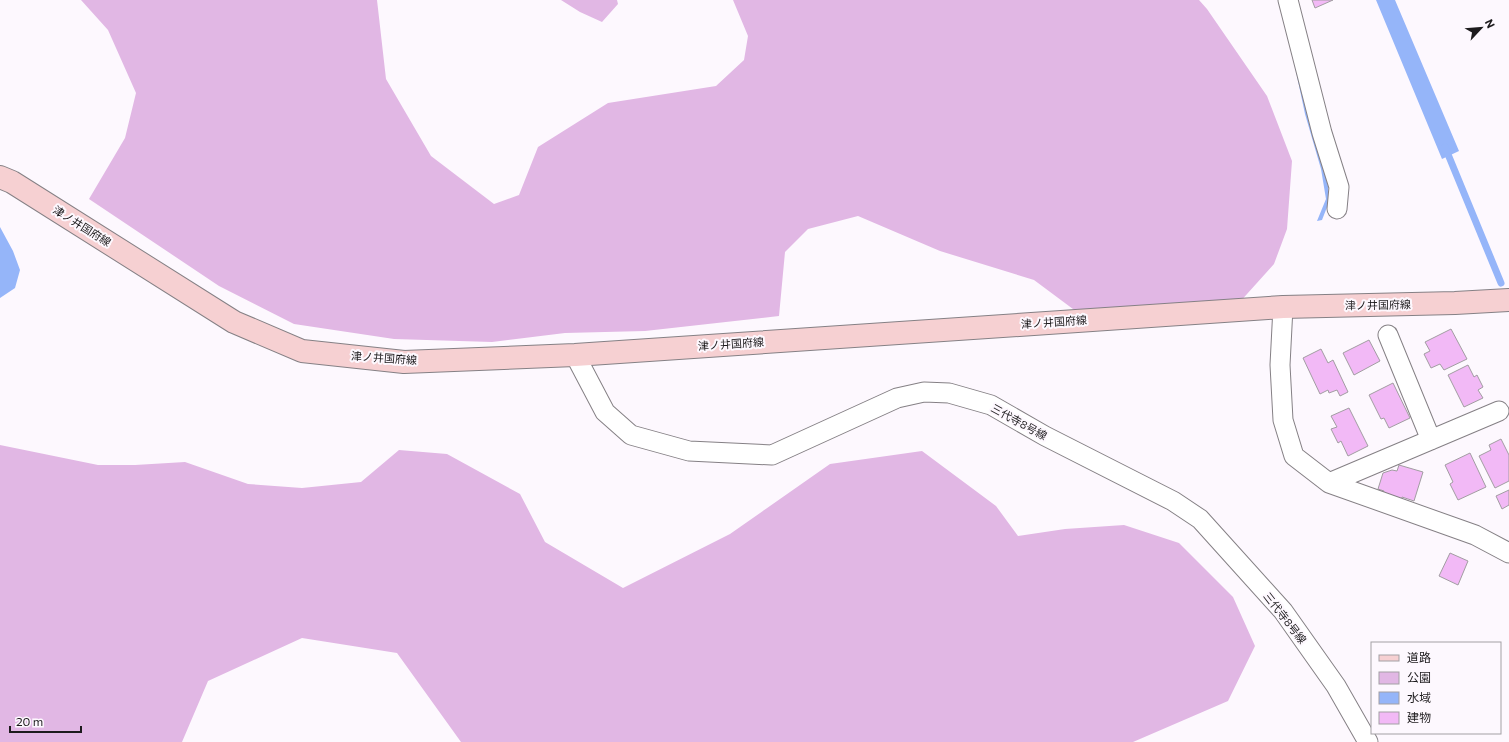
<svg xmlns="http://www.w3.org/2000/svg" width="1509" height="742" font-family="Commissioner,'Noto Sans JP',sans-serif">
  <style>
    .green { fill: #e1b7e4 }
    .water { fill: #95b5f9 }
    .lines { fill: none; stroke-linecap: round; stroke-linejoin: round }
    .stream { stroke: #95b5f9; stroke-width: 7 }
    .building { fill: #f2b9f6; stroke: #a29da2 }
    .street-casing { stroke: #858085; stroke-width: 21 }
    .secondary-casing { stroke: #858085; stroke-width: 24 }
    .street { stroke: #fff; stroke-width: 19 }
    .secondary { stroke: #f6d0d2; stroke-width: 22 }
    .labels { text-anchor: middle; stroke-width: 4; stroke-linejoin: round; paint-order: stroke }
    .street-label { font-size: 11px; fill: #1d1b1d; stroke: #fdf8fe }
  </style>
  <rect width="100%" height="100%" fill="#fdf8fe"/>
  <!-- green -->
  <path class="green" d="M81,0H377L386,79L431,156L494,204L519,195L538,147L608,103L716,86L744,60L748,36L733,0H1199L1207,9L1267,96L1292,161L1287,229L1274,264L1238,304L1077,312L1034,280L940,251L858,216L808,229L785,252L779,316L645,331L565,333L492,342L394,339L294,324L219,286L89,199L125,138L136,93L108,30Z
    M561,0H617L618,4L602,22L580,12Z
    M0,445L98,465H135L185,462L248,484L302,488L361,482L399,450L447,454L520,494L545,542L623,588L730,534L830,464L922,451L996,506L1018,536L1065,529L1124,525L1179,543L1233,597L1255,646L1228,701L1133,742H461L397,653L302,638L208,681L182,742H0Z"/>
  <!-- water -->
  <path class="water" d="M1376,0H1395L1459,151L1442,159Z
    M1287,29L1328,186L1329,202L1322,220L1317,221L1326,199L1321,169L1305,114Z
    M0,227L13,251L20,270L15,288L0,298Z"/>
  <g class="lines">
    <!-- stream -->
    <path class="stream" d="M1445,147L1501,283"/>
  </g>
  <!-- building -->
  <path class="building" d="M1312,0H1333L1315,8Z
    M1451,329L1467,359L1444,370L1440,364L1431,368L1424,354L1430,351L1425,342Z
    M1369,340L1380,361L1354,375L1343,353Z
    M1321,349L1328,363L1333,360L1348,392L1340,396L1337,390L1329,393L1328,390L1320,394L1303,358Z
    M1468,365L1474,377L1477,375L1483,387L1478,390L1483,398L1464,407L1448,375Z
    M1393,383L1410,418L1389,428L1384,418L1381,419L1369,395Z
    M1349,408L1368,446L1348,456L1341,441L1338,443L1331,429L1337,427L1331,416Z
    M1501,439L1509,455V481L1495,488L1479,456L1491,450L1489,445Z
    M1470,453L1486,487L1458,500L1450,484L1453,482L1445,465Z
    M1399,465L1423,472L1414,501L1402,497L1401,502L1382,496L1384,491L1378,489L1383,473L1392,470L1397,471Z
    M1509,490V505L1502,509L1496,496Z
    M1450,553L1468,561L1458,585L1439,576Z"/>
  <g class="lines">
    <!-- street casing -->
    <g class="street-casing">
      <path id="street" d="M1288,0L1322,133L1339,187L1337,209
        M1283,307L1280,365L1283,420L1294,456L1329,483L1475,535L1509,553
        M1388,335L1431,440
        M575,355L605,412L631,435L689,451L772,455L897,398L924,392L949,393L991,405L1045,436L1173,501L1200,519L1283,611L1336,686L1368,742
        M1329,483L1499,411"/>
    </g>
    <!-- secondary casing -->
    <g class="secondary-casing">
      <path id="secondary" d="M0,177L12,182L234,322L302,351L404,362L575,355L1283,307L1455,303L1509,300"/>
    </g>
    <!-- street -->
    <use href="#street" class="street"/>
    <!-- secondary -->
    <use href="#secondary" class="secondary"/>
  </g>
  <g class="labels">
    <!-- street labels -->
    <g class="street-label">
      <text transform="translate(82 226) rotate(32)" y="4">津ノ井国府線</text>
      <text transform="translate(1378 305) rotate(-1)" y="4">津ノ井国府線</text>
      <text transform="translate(1054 322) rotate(-4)" y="4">津ノ井国府線</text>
      <text transform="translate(731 344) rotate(-4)" y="4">津ノ井国府線</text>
      <text transform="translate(384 358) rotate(4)" y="4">津ノ井国府線</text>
      <text transform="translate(1019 422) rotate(29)" y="4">三代寺8号線</text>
      <text transform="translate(1285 618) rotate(52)" y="4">三代寺8号線</text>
    </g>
  </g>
  <!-- legend -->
  <rect x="1371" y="642" width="130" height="92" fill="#fdf8fe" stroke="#a3a0a4"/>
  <rect x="1379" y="655" width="20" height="6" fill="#f6d0d2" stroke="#a3a0a4"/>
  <text x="1407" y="662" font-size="12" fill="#1d1b1d">道路</text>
  <rect x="1379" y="672" width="20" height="12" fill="#e1b7e4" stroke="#a3a0a4"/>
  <text x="1407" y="682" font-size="12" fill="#1d1b1d">公園</text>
  <rect x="1379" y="692" width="20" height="12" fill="#95b5f9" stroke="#a3a0a4"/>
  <text x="1407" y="702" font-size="12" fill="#1d1b1d">水域</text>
  <rect x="1379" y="712" width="20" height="12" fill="#f2b9f6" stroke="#a3a0a4"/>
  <text x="1407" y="722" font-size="12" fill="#1d1b1d">建物</text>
  <!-- north arrow -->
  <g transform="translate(1481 28) rotate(64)" stroke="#fdf8fe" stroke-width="3" paint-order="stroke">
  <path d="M0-3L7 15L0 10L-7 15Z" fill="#1d1b1d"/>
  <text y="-6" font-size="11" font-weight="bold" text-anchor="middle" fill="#1d1b1d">N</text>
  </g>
  <!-- scale -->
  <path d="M10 726v6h71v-6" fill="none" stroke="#1d1b1d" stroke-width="2"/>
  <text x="16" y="726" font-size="12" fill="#1d1b1d" stroke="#fdf8fe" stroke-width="3" paint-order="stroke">20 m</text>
</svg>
